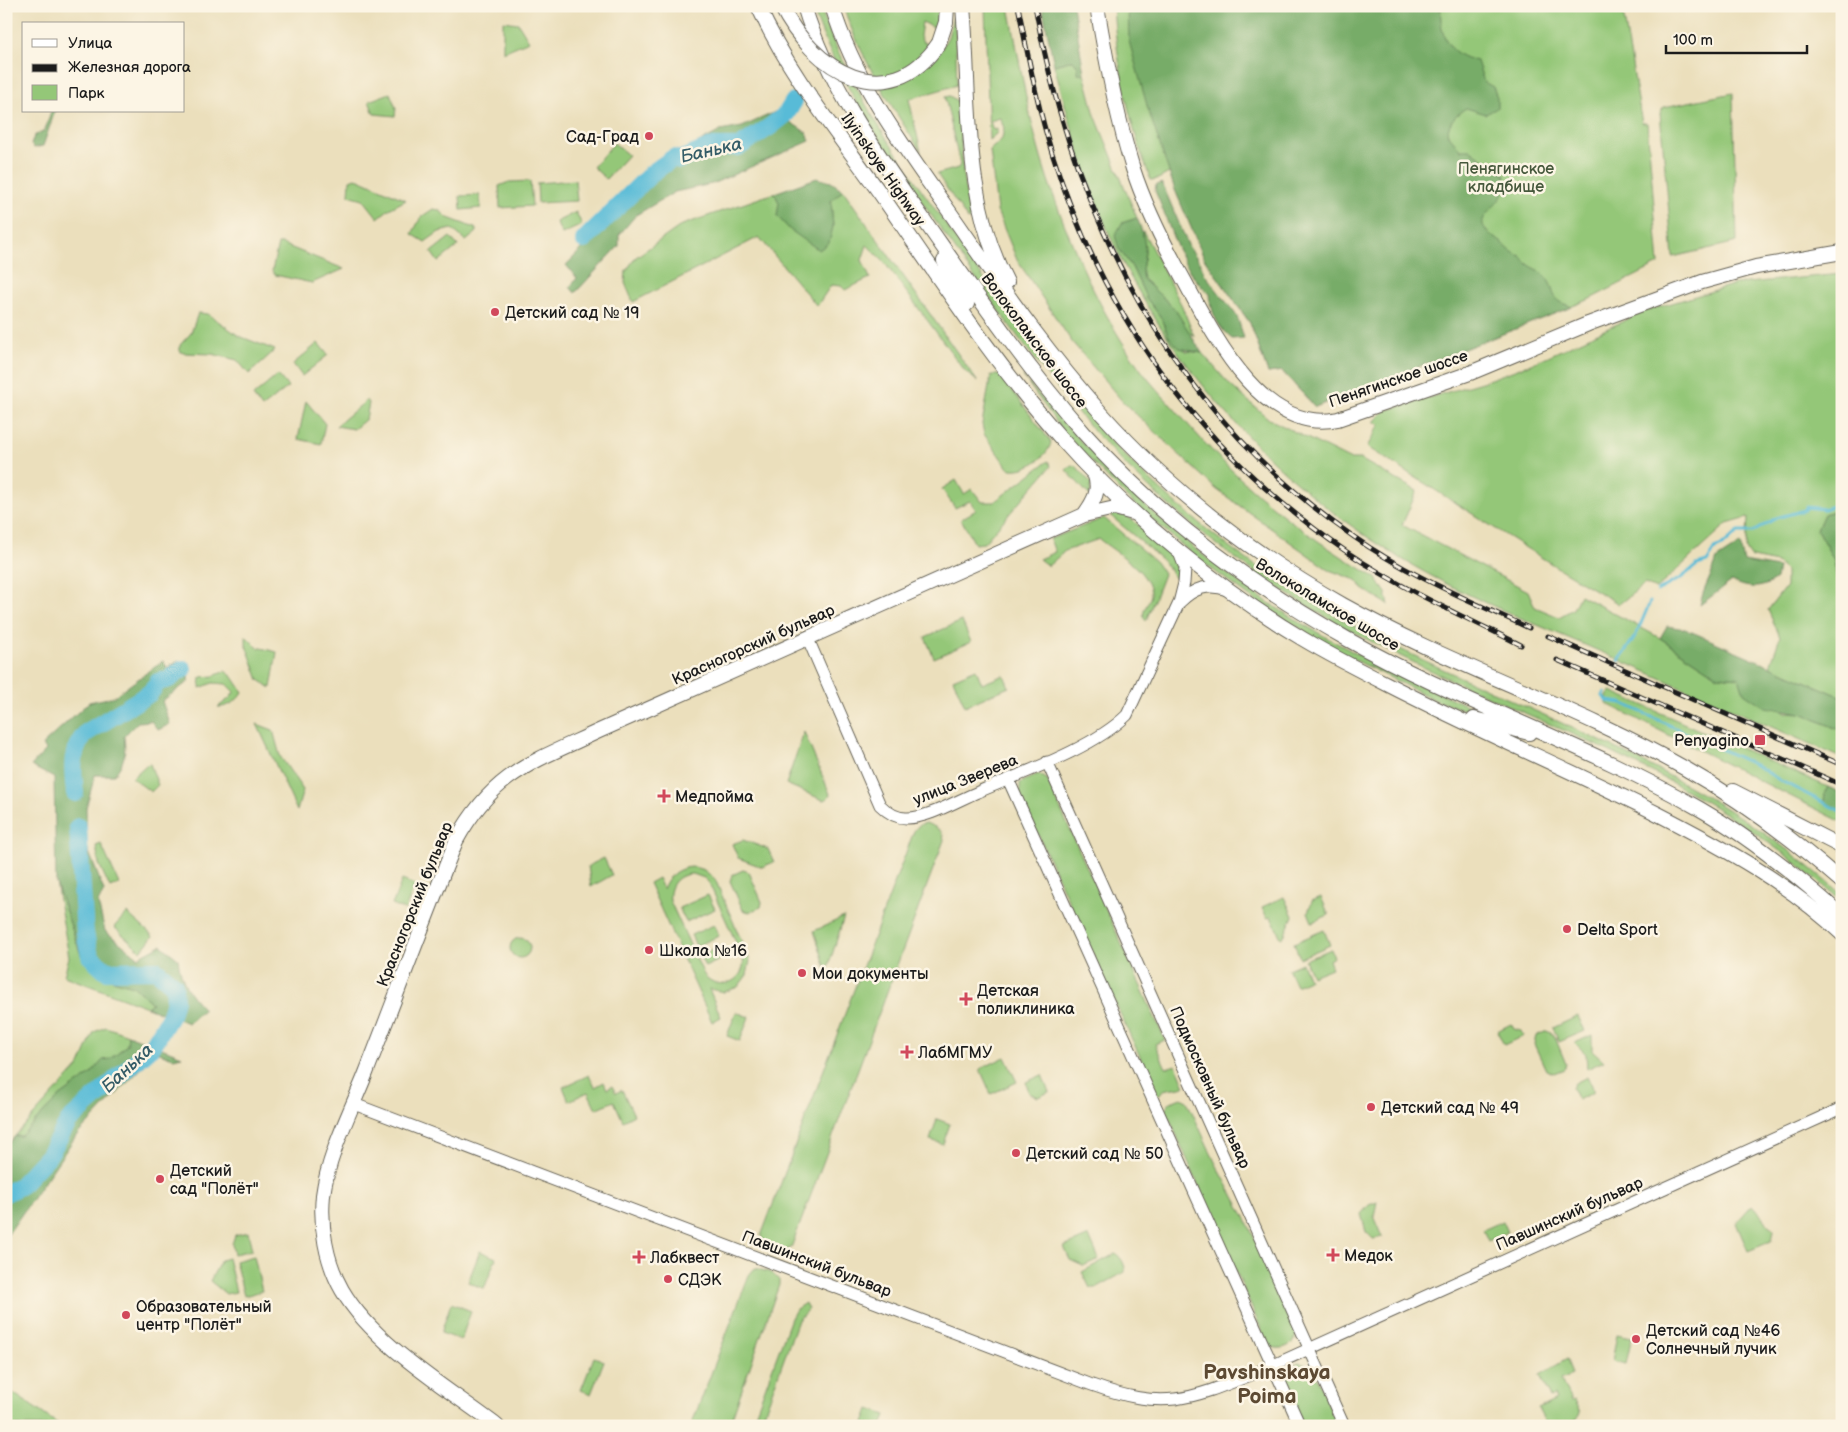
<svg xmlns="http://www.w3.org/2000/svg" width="1848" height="1432" font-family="'Balsamiq Sans',sans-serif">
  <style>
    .green { fill: #94c778; stroke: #58724a; fill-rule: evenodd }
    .forest { fill: #77ac68; stroke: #4a6442 }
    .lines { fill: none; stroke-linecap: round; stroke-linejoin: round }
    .stream { stroke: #59bbd7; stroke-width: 3 }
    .river { stroke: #59bbd7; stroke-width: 18 }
    .minor-casing { stroke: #646054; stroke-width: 13 }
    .major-casing { stroke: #646054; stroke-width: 16 }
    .minor { stroke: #fff; stroke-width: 11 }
    .major { stroke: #fff; stroke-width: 14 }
    .rail-casing { stroke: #1c1c1c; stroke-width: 5 }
    .rail { stroke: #fcf5e5; stroke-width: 3; stroke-dasharray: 9; stroke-linecap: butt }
    .major-bridge-casing { stroke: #646054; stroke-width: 16; stroke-linecap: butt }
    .major-bridge { stroke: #fff; stroke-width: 14 }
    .poi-dot { fill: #d1495b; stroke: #fcf5e5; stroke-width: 2 }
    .labels { text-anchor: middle; stroke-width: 5; stroke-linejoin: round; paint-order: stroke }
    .poi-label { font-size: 16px; fill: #1c1c1c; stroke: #fcf5e5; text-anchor: start }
    .park-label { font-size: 16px; fill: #46583c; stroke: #fcf5e5 }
    .street-label { font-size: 16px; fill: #1c1c1c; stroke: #fcf5e5 }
    .water-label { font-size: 18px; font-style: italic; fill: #345c67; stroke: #fcf5e5 }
    .district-label { font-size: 21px; font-weight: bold; fill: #5d4a33; stroke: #fcf5e5 }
  </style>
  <rect width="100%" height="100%" fill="#fcf5e5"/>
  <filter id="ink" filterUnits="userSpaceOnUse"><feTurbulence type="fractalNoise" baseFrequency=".02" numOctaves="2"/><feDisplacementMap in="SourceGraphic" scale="10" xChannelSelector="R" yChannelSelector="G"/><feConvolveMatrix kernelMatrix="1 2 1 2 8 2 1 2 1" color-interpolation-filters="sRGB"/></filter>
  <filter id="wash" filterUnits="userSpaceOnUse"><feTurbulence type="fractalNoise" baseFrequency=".0096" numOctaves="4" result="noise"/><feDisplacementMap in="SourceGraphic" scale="20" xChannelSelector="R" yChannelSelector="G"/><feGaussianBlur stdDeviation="1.12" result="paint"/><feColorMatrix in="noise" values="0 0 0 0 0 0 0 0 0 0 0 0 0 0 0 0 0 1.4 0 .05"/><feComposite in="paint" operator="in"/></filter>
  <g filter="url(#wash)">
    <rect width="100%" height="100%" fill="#ebdfbc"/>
    <!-- green -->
    <path class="green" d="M812,6H820C847,86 897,155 945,223C993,292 1041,361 1096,424C1169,507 1263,579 1360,629C1523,713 1704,768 1842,895V902C1785,850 1719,806 1650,771C1552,722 1448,683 1351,631C1255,579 1163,510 1091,428C1035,364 987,295 938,225C890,156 839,87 812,6Z
      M843,6L886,11L902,6H939L936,28L922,22L920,36L923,42L940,51L948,37L953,18H955L957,85L909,99L921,152C891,105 861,59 843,6Z
      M985,6H1009C1020,64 1029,124 1048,180C1071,246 1100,313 1141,370C1152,385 1166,399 1178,413C1237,482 1296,531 1375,577L1386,593L1389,605L1363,589L1356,580L1329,570L1216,489L1123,402L1072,342L1017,260L997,211L990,150L1002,139L1004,128L1000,118L990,121L993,130L997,129V133L989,140Z
      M1113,6H1622L1642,123H1647L1659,264L1588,300L1315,407L1282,371L1268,373L1250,323L1204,258L1169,173L1158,179L1151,180C1129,125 1117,65 1113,6Z
      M503,21L518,23L529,41L503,52Z
      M1073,60L1078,66V74L1084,73L1095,115L1137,218L1122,223L1119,249L1132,267L1147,299L1160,316L1169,337L1186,351L1202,353L1231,386L1269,419L1349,459H1360L1417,491L1402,525L1528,591L1535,607L1559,617L1573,609L1580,595L1660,638L1718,676L1739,678L1784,712L1801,713L1842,731V758C1764,724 1686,689 1608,655C1547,628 1484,605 1426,573C1292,499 1183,385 1116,249C1088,190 1071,127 1054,65Z
      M390,93L396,108L395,116L374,114L369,101Z
      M1733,93L1737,242L1673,257L1660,113L1664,107Z
      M950,96L957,101L958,105L964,182L970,219L968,220L937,174L958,168L960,165L945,97Z
      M614,143L628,155L606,179L593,167Z
      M355,178L359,179L406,200L389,209L378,218L363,199L349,195L350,180Z
      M575,180L577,201L538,203L537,183Z
      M530,181L532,206L500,208L499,186L509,182Z
      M843,190L977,381L965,371L884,262L867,245L862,260L870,278L845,290L841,286L831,285L817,306L759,237L633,302L625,283L626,271L636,257L682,225L774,193L779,202L833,227L831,201Z
      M480,195L481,208L461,210L460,196Z
      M433,209L439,210L448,218L475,228L477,232L466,241L452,229L439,232L425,242L412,234L421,217Z
      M576,212L582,225L562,234L556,222Z
      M1143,231L1182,306L1194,336L1184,326L1175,309L1143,279C1140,268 1145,261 1145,251C1145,243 1141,238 1143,231Z
      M450,237L458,246L438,262L431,252Z
      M278,244H282L344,269L312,283L275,275L272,271Z
      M1842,274V509L1824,514L1817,530L1834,560L1837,578L1842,576V697L1770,666L1780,637L1768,610L1786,586V571L1777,563L1752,558L1746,549L1748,518L1727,524L1656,589L1645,584L1619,604C1533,555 1451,499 1367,447L1380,424L1374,422L1384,411L1485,381L1531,364L1645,311L1736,284Z
      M198,313L208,314L239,336L275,350L249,374L237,360L212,354L183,353L180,351V345L191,333Z
      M318,343L328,355L302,376L293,364Z
      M278,375L288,387L262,408L253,396Z
      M991,375H998L1002,377L1051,442C1049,457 1023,474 1008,468L984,434L982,424Z
      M1023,376C1105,473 1197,563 1308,627C1345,648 1381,667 1419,685C1436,692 1472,705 1484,716L1437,701L1341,653L1261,605L1198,559L1124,495L1064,433Z
      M367,400L369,403L366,419L354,429L336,426Z
      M306,401L325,424L321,444L298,439Z
      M1048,461L1051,466L984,543L975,544L961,519L976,510L970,501L955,508L942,489L956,480L964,494L972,489L982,502H994Z
      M1071,465L1076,466L1091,483L1090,496L1066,470Z
      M1116,514L1129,517L1172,554L1178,564L1177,580L1162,560L1111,516Z
      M1104,518L1156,562L1164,574L1146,621C1138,611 1152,602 1151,592C1147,569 1116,553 1099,539L1065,551L1048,566L1039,559L1055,552L1050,539Z
      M962,621L971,642L934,658L925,637Z
      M246,636L257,647L277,652L271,688L259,680L246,645Z
      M976,669L982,684L1004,675L1009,687L965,706L953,679Z
      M225,671L233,677L243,692C238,700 228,708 218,707L230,698L234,692L226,684L213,683L200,688L201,677L214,676Z
      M1611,691L1828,787L1825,792L1824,803L1842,813V822L1607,704V696Z
      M257,724L273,730L280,756L303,790L297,811Z
      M804,732L830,794L827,799L823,800L786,784Z
      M150,764L158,785L151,792L132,778L146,765Z
      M1038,774L1047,779L1165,1040L1155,1044L1166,1068L1176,1065L1185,1086L1163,1090L1158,1096L1020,795V783Z
      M926,823C935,827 943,829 944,840L791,1248L779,1253L767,1249L761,1236L914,831L919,825Z
      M743,840L768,849L774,862L762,867L738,858L732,844Z
      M101,844L119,884L110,888L99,864L96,846Z
      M604,858L612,875L591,887L588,866Z
      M694,867L704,870L715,879L750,961L747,975L738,987L724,992L709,989L721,1017L712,1022L649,883L658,878L663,889C668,875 679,867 694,867ZM693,874L704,878L709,883L743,958C747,981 719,993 704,975L670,901C668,885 678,874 693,874Z
      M743,870L749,872L762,902L761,907L749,912L743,910L730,881L732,875Z
      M402,880L415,885L405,910L392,905Z
      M56,883L81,955L100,976L133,986L152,1003L147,1007L64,976L69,957Z
      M708,895L715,909L686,922L679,908Z
      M1284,897L1293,916L1284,936L1281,938L1271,917L1267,918L1262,907Z
      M1321,897L1329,915L1312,922L1308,912L1312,901Z
      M127,913L153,936L141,951L114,927Z
      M844,917L827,971L814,931Z
      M714,925L719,936L696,946L691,935Z
      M1324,930L1330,945L1300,958L1294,943Z
      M510 948a10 10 0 1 1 20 0a10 10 0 1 1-20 0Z
      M723,945L728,956L705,967L700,956Z
      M1331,949L1334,957L1329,960L1332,968L1312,976L1305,960Z
      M1302,963L1309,980L1296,986L1288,969Z
      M736,1012L749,1017L740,1041L727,1036Z
      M1578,1016L1585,1031L1559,1042L1553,1028Z
      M1511,1024L1514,1029L1521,1031L1523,1036L1504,1045L1497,1031Z
      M106,1027L128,1035L127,1045L110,1059L103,1061L91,1074L59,1097L21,1136H15L80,1065L94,1032Z
      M1547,1031L1554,1035L1566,1064L1564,1069L1554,1073L1546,1070L1534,1044L1536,1036Z
      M1592,1035V1050L1604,1061L1587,1069L1586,1054L1575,1043Z
      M1005,1057L1017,1082L991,1094L980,1069Z
      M589,1075L595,1087L604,1082L607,1089L612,1086L616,1093L622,1090L634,1115L623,1121L614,1101L596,1109L588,1092L569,1101L563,1087Z
      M1042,1075L1049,1092L1038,1097L1029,1093L1026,1082Z
      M1587,1077L1594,1092L1578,1100L1572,1088L1575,1083Z
      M1181,1098L1187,1101L1216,1164L1244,1215L1297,1333C1295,1347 1279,1352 1268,1345L1166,1111L1168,1103Z
      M937,1119L950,1124L943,1144L930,1140Z
      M1377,1202L1374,1216L1383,1237L1373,1239L1366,1232L1361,1214L1369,1205Z
      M1752,1205L1774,1230L1772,1241L1748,1251L1736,1223Z
      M1503,1221L1508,1232L1488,1241L1483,1230Z
      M248,1232L252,1250L234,1254L232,1244L235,1235Z
      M1089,1236L1099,1259L1083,1266L1070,1260L1064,1247Z
      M480,1251L496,1258L484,1289L468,1282Z
      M1115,1254C1121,1256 1126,1266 1125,1272L1096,1288H1090L1082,1272Z
      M254,1256L262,1291L244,1296L235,1261Z
      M228,1258L236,1292L226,1294L210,1281L221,1260Z
      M755,1268L772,1273L779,1280V1285L729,1426H691L749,1275Z
      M451,1303L471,1311L461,1340L441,1333Z
      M805,1303L808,1309L798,1320L763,1417L755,1415L791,1318L796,1309Z
      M1617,1334L1632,1337L1626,1364L1612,1361Z
      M594,1357L604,1361L591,1394L581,1390Z
      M1567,1359L1572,1375L1561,1380L1571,1401L1574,1400L1580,1413L1577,1419L1564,1426H1547L1538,1409L1556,1400L1554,1396L1550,1398L1540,1375Z
      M1299,1363L1310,1366L1314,1371L1338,1426H1303L1283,1378L1287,1369Z
      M6,1388L61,1426H6Z
      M869,1409L886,1415L882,1426H863Z"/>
    <!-- forest -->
    <path class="forest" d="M1042,6H1073L1084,73L1078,74V66L1073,60L1054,65Z
      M1128,6H1441C1439,34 1447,55 1477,61L1484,82L1493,87L1497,97V108L1486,114L1466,108C1455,115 1450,121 1447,133L1461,150H1471L1505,175C1506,182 1507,188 1503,194C1493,214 1466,219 1498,240C1507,246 1510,253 1521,256C1528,268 1537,267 1545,276C1558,291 1546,298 1572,307L1315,407L1282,371L1268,373L1250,323L1204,258L1175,190L1148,109L1129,41Z
      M51,111H55L43,146L34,148L31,145L34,136L45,130Z
      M775,112L807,133L810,141L712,184L675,192L636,215L619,235V246L575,293L570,287L577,278L566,265L632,198L640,176L720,131L742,127Z
      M817,178L831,182L843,190L831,201L833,227L829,243L819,250L790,230L777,216L779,202L774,193Z
      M1162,183L1189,247L1200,262L1204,273L1237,316L1244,338L1232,339C1217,327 1211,312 1210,294C1179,269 1171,226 1155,191L1156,185Z
      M1137,218C1141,227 1145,240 1145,250C1145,260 1140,268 1143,279L1175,309L1202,353L1179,348L1169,337L1160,316L1147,299L1132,267L1119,249L1115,236L1122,223Z
      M1842,509V576L1837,578L1834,560L1817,530L1824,514Z
      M1740,544L1744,562L1778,568L1776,579C1762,590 1747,589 1732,581L1700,605C1703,588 1712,576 1717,559Z
      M1667,626L1685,629L1842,697V731L1801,713L1765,707L1744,693L1739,678L1718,676L1660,638Z
      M163,661L167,668L178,661L189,664L188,682L162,701L170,724L158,730L151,721L138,722L124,736C126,753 125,762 114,775H95L86,808L87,847L104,891L98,903L105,931L138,957L161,945L178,959C181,980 188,994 204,1009L188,1023L147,1007L152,1003L133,986L100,976L81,955L56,883L54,778L31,766L46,750L42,745L89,702L113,697Z
      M1828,787L1842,793V813L1824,803L1825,792Z
      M128,1035L182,1056L173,1058L157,1052L76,1136L6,1237V1146L15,1136H21L59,1097L91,1074L103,1060L110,1059L127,1045Z"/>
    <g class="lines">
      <!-- stream -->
      <path class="stream" d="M1657,591L1681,578L1697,565L1707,562L1716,548L1726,543L1738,532H1753L1776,518L1805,510L1806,507L1824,509L1842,503
        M1619,661L1637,633L1650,602
        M1605,692L1603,696L1607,701L1622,703L1759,767L1781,781L1842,812"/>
      <!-- river -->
      <path class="river" d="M584,240L652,173L673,158L679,160L711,147H739L771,126L786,114L794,101
        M75,793C73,769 69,753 86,733L150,693L158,682L169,679L183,669
        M6,1193L20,1186L48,1156L69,1121L152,1047L171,1015L175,1000L174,985L156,970L106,971L90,956L85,933L78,827"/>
    </g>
  </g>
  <g filter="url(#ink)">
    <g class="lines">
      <!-- minor casing -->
      <g class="minor-casing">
        <path id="minor" d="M1180,602C1194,588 1208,583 1228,590
          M808,639L880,805C887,812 895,818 906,818C927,819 958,800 978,792C1022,773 1094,748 1127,715L1179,603L1184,583L1185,568L1178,550
          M1047,762L1344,1426
          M1008,779L1300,1426
          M354,1104L1092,1385C1165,1411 1189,1400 1258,1372L1842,1108"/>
      </g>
      <!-- major casing -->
      <g class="major-casing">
        <path id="major" d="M758,6C789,75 839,135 882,196C940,280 997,367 1066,444C1132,518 1218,588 1303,639C1330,655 1359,670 1387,684C1476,730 1569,769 1658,814C1724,848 1788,883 1842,934
          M804,6C828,86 879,156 926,223C976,294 1026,367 1084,433C1158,516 1251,585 1347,639C1460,703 1586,744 1700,809C1751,838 1798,876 1842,916
          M832,6C858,92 918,165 967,237C1009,298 1052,358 1101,413C1169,489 1254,555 1343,605C1454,667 1576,706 1686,769C1741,800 1794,840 1842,882
          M963,6C971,99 962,198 1007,282
          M1097,6C1106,61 1116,115 1133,169C1146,209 1165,246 1185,282C1214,336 1263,435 1338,419L1470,373L1588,324L1702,282L1756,267L1842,252
          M939,43L946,22L947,6
          M944,261L967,304
          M1084,515C1094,501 1101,490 1094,473
          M1474,719L1529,733
          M1733,791L1842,847
          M497,1426C447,1388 374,1345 342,1290C326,1262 320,1226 323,1195C328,1155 351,1111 366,1073C396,996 425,918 456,841C493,773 533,762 599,731L1084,515L1115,508L1133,513"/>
      </g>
      <!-- minor -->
      <use href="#minor" class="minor"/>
      <!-- major -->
      <use href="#major" class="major"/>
      <!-- rail casing -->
      <g class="rail-casing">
        <path id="rail" d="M1018,6C1028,55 1037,105 1052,153C1104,319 1203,454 1347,552C1402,589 1462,616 1521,645
          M1035,6C1074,220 1172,412 1354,537C1408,575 1469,600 1529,628
          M1548,636L1842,765
          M1557,660L1842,785"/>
      </g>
      <!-- rail -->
      <use href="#rail" class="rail"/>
      <!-- major-bridge casing -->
      <g class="major-bridge-casing">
        <path id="major-bridge" d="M781,6C812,70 889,117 939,43"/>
      </g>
      <!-- major-bridge -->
      <use href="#major-bridge" class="major-bridge"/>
    </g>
  </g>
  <!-- markers -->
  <g class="poi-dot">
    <circle cx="649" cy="136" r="5"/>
    <circle cx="495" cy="312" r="5"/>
    <rect x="1754" y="734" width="12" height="12" rx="2.5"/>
    <path d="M661.5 788.5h5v5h5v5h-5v5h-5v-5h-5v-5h5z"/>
    <circle cx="1567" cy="929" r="5"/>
    <circle cx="649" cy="950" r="5"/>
    <circle cx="802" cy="973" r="5"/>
    <path d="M963.5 991.5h5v5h5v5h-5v5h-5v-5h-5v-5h5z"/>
    <path d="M904.5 1044.5h5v5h5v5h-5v5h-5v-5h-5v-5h5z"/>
    <circle cx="1371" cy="1107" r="5"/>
    <circle cx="1016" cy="1153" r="5"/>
    <circle cx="160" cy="1179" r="5"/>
    <path d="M1330.5 1247.5h5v5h5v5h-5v5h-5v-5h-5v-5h5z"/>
    <path d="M636.5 1249.5h5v5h5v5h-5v5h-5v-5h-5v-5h5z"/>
    <circle cx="668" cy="1279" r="5"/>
    <circle cx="126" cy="1315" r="5"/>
    <circle cx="1636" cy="1339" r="5"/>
  </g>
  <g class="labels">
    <!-- poi labels -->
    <g class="poi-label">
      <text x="639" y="142" text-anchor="end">Сад-Град</text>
      <text x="505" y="318">Детский сад № 19</text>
      <text x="1749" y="746" text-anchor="end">Penyagino</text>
      <text x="675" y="802">Медпойма</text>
      <text x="1577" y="935">Delta Sport</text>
      <text x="659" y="956">Школа №16</text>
      <text x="812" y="979">Мои документы</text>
      <text x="977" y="996">Детская<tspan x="977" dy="18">поликлиника</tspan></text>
      <text x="918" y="1058">ЛабМГМУ</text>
      <text x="1381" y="1113">Детский сад № 49</text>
      <text x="1026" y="1159">Детский сад № 50</text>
      <text x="170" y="1176">Детский<tspan x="170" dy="18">сад "Полёт"</tspan></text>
      <text x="1344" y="1261">Медок</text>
      <text x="650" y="1263">Лабквест</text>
      <text x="678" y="1285">СДЭК</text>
      <text x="136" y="1312">Образовательный<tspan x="136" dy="18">центр "Полёт"</tspan></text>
      <text x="1646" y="1336">Детский сад №46<tspan x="1646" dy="18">Солнечный лучик</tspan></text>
    </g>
    <!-- park labels -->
    <g class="park-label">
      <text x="1506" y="174">Пенягинское<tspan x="1506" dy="18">кладбище</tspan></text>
    </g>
    <!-- street labels -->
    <g class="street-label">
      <text transform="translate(884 169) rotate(55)" y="6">Ilyinskoye Highway</text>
      <text transform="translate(1035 340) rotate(53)" y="6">Волоколамское шоссе</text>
      <text transform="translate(1398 378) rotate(-19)" y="6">Пенягинское шоссе</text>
      <text transform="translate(1328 604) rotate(31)" y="6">Волоколамское шоссе</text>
      <text transform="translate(753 644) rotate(-24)" y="6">Красногорский бульвар</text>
      <text transform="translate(965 779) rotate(-22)" y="6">улица Зверева</text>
      <text transform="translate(414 904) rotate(-68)" y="6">Красногорский бульвар</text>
      <text transform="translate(1211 1087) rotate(66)" y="6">Подмосковный бульвар</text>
      <text transform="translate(1569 1213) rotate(-24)" y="6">Павшинский бульвар</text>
      <text transform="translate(817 1263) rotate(21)" y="6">Павшинский бульвар</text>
    </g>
    <!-- water labels -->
    <g class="water-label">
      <text transform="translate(711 150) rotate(-13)" y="6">Банька</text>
      <text transform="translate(127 1068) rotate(-43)" y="6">Банька</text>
    </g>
    <!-- district labels -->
    <g class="district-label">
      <text x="1267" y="1379">Pavshinskaya<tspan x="1267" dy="24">Poima</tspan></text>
    </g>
  </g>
  <!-- margin -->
  <rect width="1848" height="1432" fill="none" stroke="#fcf5e5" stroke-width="25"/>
  <!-- legend -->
  <rect x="22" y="22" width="162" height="90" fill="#fcf5e5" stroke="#a29e95"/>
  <rect x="32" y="39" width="25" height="8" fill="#ffffff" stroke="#a29e95"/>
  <text x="68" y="48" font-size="15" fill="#1c1c1c">Улица</text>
  <rect x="32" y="64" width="25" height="8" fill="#1c1c1c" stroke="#a29e95"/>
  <text x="68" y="72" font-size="15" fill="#1c1c1c">Железная дорога</text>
  <rect x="32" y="85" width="25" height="15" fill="#94c778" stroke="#a29e95"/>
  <text x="68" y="98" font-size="15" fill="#1c1c1c">Парк</text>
  <!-- scale -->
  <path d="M1666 45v8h141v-8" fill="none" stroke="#1c1c1c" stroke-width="2.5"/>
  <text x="1673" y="45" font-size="15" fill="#1c1c1c" stroke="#fcf5e5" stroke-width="4" paint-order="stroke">100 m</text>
</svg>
